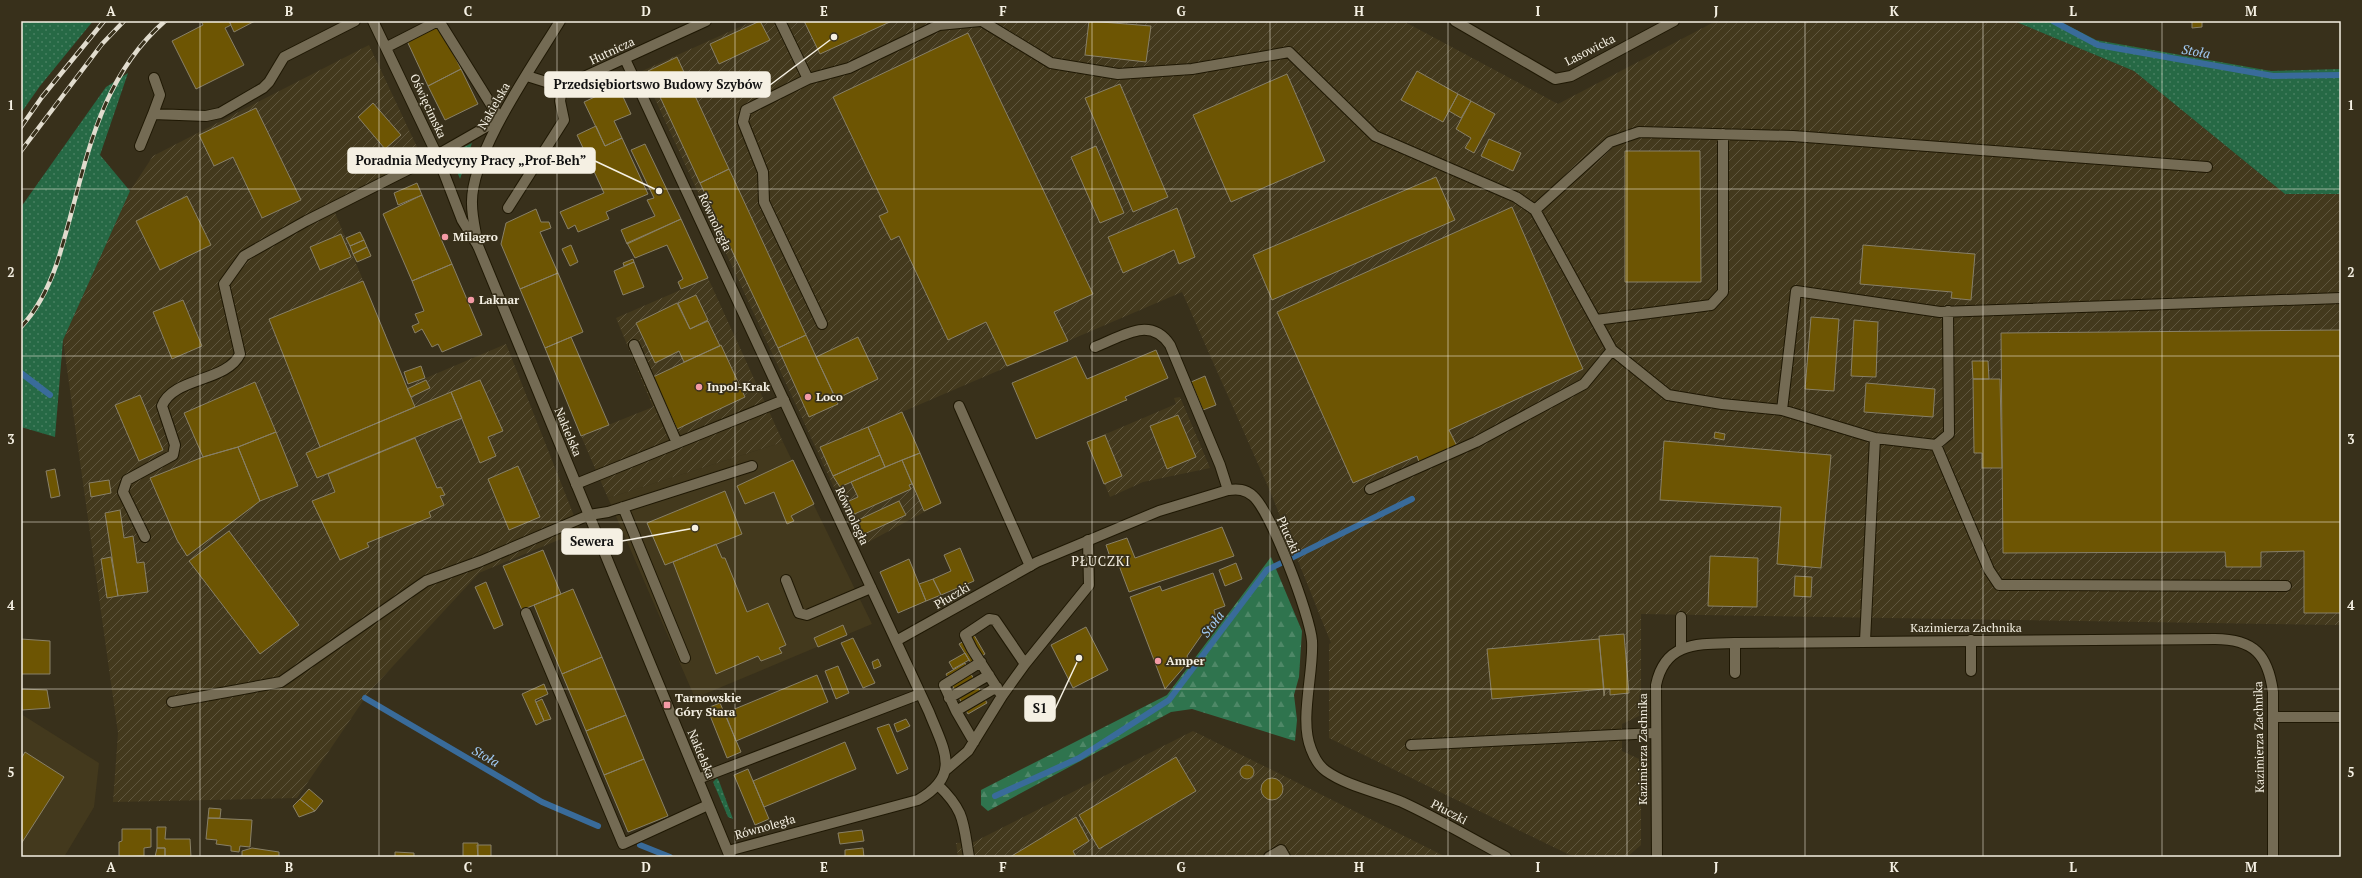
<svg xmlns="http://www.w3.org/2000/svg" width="2362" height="878" font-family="'PT Serif',serif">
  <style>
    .built { fill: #43391d }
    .industrial { fill: url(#industrial-furrows) }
    .grass { fill: url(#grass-dots) }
    .forest { fill: url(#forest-firs) }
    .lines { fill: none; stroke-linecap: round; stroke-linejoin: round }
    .stream { stroke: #396b9a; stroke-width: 6 }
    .building { fill: #6d5503; stroke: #888068 }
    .service-casing { stroke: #1f1804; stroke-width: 12 }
    .minor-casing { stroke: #1f1804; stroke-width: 12 }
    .tertiary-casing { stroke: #1f1804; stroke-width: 12 }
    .service { stroke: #746b54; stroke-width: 10 }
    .minor { stroke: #746b54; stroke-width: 10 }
    .tertiary { stroke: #746b54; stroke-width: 10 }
    .rail-casing { stroke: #e1dcce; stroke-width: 4.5 }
    .rail { stroke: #38301b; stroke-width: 3; stroke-dasharray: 9; stroke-linecap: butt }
    .grid { fill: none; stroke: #f5f0e3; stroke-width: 1; stroke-opacity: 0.55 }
    .poi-dot { fill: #f49aa5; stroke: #38301b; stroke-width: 1.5 }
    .labels { text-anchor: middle; stroke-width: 3.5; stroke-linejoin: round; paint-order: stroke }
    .street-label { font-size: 12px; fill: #f5f0e3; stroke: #38301b }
    .poi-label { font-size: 12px; font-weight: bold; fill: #f5f0e3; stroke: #38301b; text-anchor: start }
    .water-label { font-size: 13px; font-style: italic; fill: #a1caf4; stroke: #38301b }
    .neighbourhood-label { font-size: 13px; letter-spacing: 1px; fill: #f5f0e3; stroke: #38301b }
    .leader { fill: none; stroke: #f5f0e3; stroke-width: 1.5 }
    .callout-dot { fill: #f5f0e3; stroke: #38301b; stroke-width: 1.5 }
    .callout { fill: #f5f0e3; stroke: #f5f0e3; stroke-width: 1.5 }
    .callout-label { font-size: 13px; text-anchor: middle; font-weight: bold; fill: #111 }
    .neatline { fill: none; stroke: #f5f0e3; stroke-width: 1.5 }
    .grid-label { font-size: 13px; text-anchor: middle; font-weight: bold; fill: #f5f0e3 }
  </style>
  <defs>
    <pattern id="industrial-furrows" width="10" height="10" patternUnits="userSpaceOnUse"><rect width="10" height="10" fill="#43391d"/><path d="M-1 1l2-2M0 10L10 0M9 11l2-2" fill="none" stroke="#5f563e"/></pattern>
    <pattern id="grass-dots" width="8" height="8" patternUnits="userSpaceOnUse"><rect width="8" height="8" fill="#266945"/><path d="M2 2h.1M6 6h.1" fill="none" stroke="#467f60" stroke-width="1.8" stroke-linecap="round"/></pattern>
    <pattern id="forest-firs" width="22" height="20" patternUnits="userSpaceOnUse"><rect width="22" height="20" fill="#2f744e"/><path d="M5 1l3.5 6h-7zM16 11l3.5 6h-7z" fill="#4e8867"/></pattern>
  </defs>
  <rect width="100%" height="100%" fill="#38301b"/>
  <!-- built -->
  <path class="built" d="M783,442L872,624L695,698L608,498Z
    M21,714L99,763L94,807L64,857H21Z"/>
  <!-- industrial -->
  <path class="industrial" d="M753,21H1403L1558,104L1716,21H2014L2134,71L2285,194H2341V625L1641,614V715L1622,724V751L1639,759L1641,782V845L1627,857H1574L1329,738V644L1331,643L1270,491L1182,292L902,412L941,503L861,546L642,71Z
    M369,45L425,164L333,208L407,386L506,344L580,531L479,573L369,692L297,798L113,802L118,733L63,340L130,191L153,156Z
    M708,278L783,442L608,498L581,436L653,407L616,318Z
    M1180,397L1210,468L1143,482L1110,497L1087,442L1176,404L1174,398Z
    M1193,731L1288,778L1446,857H958L956,843L974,842Z"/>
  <!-- grass -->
  <path class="grass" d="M21,21H93L40,86L21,113Z
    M2014,21H2059L2096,40L2271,71L2341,69V194H2285L2134,71Z
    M128,73L100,155L130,191L63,340L55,437L21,427V207L106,87Z
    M472,143L460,179L450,154Z
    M717,778L719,781L733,819L728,817L713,782Z"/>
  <!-- forest -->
  <path class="forest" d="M1271,557L1302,631L1299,677L1294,695L1297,720L1295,741L1192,709L1171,712L988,811L981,805V790L1167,695Z"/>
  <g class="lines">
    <!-- stream -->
    <path class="stream" d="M2053,21L2098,45L2273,76L2341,75
      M21,373L50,395
      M365,698L542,802L598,826
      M995,796L1079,758L1169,700L1267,570L1412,499
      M640,845L670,857"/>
  </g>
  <!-- building -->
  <path class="building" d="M201,21H229L231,25L225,28L244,65L196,89L172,41L203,25Z
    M229,21H255L234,32Z
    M760,21L770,40L719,64L710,44Z
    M804,21H892L820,54Z
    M1089,21L1151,26L1146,62L1085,55Z
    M2192,21H2202V27L2192,28Z
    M439,24L461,69L428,86L407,41Z
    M968,33L1093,294L1054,312L1068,341L1007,366L986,322L948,340L899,236L891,240L879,216L888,212L833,97Z
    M677,57L729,169L700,183L648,71Z
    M461,69L478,104L445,120L428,86Z
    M1417,71L1458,94L1443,122L1401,100Z
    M1287,74L1325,161L1231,202L1193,115Z
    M1120,84L1168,197L1133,212L1085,98Z
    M618,86L631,114L614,121L622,138L605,146L584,102Z
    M1458,94L1471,101L1461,118L1449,111Z
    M1471,101L1495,114L1474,153L1465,148L1471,138L1456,129Z
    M373,103L401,135L385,149L358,117Z
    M256,108L301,200L262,218L233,157L214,166L199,135Z
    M596,126L605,146L622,138L648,194L606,212L609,219L578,232L575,225L568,229L560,212L604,193L577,135Z
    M1489,139L1521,153L1513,171L1481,156Z
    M645,144L681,219L627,244L621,230L655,216L647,200L654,198L631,150Z
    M1096,146L1124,213L1100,223L1071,157Z
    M1625,151H1700L1701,282H1625Z
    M729,169L806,335L778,348L700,183Z
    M1436,177L1455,220L1272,300L1253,255Z
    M417,183L422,195L398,205L394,193Z
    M422,195L452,264L412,281L383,214Z
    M187,196L211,245L160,270L136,221Z
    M1512,207L1583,369L1449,430L1458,448L1420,465L1417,456L1353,483L1277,312Z
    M1177,208L1195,257L1179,264L1174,250L1123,273L1108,237Z
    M536,209L541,222H549L551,228L540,232L558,273L520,289L501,244L506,223Z
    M681,219L708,278L681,289L678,282L683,279L667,245L635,258L627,243Z
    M360,232L364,240L350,246L346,238Z
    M341,234L351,257L320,270L310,247Z
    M364,240L367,247L353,254L350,246Z
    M571,245L578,262L570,266L562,249Z
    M1863,245L1975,254L1971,300L1951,298L1952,292L1860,284Z
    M367,247L371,256L357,262L353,254Z
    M633,259L634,262L624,266L623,263Z
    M634,262L644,287L623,295L614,271Z
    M452,264L482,335L442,352L438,344L432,347L422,329L415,333L412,326L419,323L415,314L424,311L412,281Z
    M558,273L583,332L545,348L520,289Z
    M363,281L415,407L320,447L269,319Z
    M696,295L708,320L690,329L678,303Z
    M183,300L202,346L172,359L153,312Z
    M677,303L690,329L708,321L720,346L684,362L679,351L655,363L636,323Z
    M1811,317L1839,319L1834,391L1805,389Z
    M1854,320L1878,322L1876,377L1851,376Z
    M2341,330V613H2304V551L2261,552V567H2226L2225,552L2003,553L2001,333Z
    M806,335L838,404L809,417L778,348Z
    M571,337L609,425L581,436L545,348Z
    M858,337L878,379L836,399L816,357Z
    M721,345L745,397L677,429L653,377Z
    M1156,350L1168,378L1125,397L1127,400L1124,401L1036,439L1012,383L1076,356L1087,379Z
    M1972,361H1988L1989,379H1973Z
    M421,366L425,378L408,384L404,372Z
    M1205,376L1216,405L1203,410L1191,382Z
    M1973,379H2000L2002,468H1982V453H1974Z
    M426,380L430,388L411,397L407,389Z
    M480,380L503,431L488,437L496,456L480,463L451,392Z
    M255,382L276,432L238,447L203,457L184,413Z
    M1866,383L1935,389L1933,417L1864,412Z
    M451,392L462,418L317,478L306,453Z
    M140,395L163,450L139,461L115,405Z
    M902,412L920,453L885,467L868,427Z
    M1178,415L1196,457L1167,469L1150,426Z
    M868,427L880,455L833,476L820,447Z
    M276,432L298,486L260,501L238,447Z
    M1715,432L1725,434L1724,440L1714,438Z
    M1105,435L1122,476L1104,484L1087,442Z
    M415,438L437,488L441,487L445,495L440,496L444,505L429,512L431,517L367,543L369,547L340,560L312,501L335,492L328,474Z
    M1664,441L1831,455L1821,568L1777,564L1781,507L1660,500Z
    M238,447L260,501L187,556L177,540L150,478L203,457Z
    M920,453L941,503L924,511L902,460Z
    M880,455L885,467L840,487L833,476Z
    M793,460L814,504L791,516L794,521L787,524L774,492L745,504L737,486Z
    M902,460L912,484L909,485L911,489L852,515L847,502L858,497L851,482Z
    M518,466L540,517L509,530L488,479Z
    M55,469L60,496L51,498L46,471Z
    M109,480L111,493L91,497L89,483Z
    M725,491L742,534L665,565L647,523Z
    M899,501L906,515L862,535L856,521Z
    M120,510L124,538L133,536L137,563L144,562L148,592L118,596L105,513Z
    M1222,527L1234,556L1129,592L1115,555L1110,557L1106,545L1127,538L1135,558Z
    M229,531L299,625L260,654L189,561Z
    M716,544L722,558H725L747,612L768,603L786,645L779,648L782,653L761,661L758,656L716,674L673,562Z
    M960,548L974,581L941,595L933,579L951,571L944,555Z
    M543,550L561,594L522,610L503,566Z
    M1710,556L1758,558L1757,607L1708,606Z
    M111,557L118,596L107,598L101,559Z
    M909,559L926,601L898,613L880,572Z
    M1236,563L1242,579L1225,586L1219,570Z
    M1213,573L1225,606L1214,610L1216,618L1212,620L1187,656L1189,661L1184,663L1185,666L1165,689L1130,597L1160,586L1162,591Z
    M1795,576L1812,577L1811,597L1794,596Z
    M933,579L941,595L926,601L919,584Z
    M486,582L503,625L494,629L475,587Z
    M573,589L602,657L562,674L534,605Z
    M843,625L847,635L818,647L814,638Z
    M1086,627L1108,670L1073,688L1051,645Z
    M1624,634L1629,693L1610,695V689H1605L1604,696L1599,636Z
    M974,635L985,654L971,663L959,644Z
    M853,638L875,683L863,688L841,643Z
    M21,639L50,641V674H21Z
    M1599,639L1604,689L1492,699L1487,649Z
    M965,653L969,660L953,669L949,662Z
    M602,657L626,715L586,731L562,674Z
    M878,659L881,666L874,669L872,662Z
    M965,663L987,703L968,714L946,674Z
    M838,666L849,693L836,699L825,671Z
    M817,675L828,702L736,741L725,713Z
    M544,684L548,694L535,700L544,721L536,725L522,694Z
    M21,689L47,690L50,708L22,710Z
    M542,699L551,719L544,721L536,702Z
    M720,703L741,752L727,758L707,708Z
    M626,715L644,759L604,775L586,731Z
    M906,719L910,726L897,732L894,724Z
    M889,724L908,769L897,774L877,728Z
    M845,742L856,769L764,807L753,781Z
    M25,752L64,777L21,844V759Z
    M1176,757L1196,791L1099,849L1079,815Z
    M644,759L668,816L628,832L604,775Z
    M1240 772a7 7 0 1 1 14 0a7 7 0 1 1-14 0Z
    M748,769L769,819L755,825L734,775Z
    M1261 789a11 11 0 1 1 22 0a11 11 0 1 1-22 0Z
    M309,789L323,801L315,811L300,799Z
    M300,799L315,811L299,817L293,806Z
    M209,808L221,809L220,818H208Z
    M1076,817L1089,841L1073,851L1076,857H1010Z
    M208,818L252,820L250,847L240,846L239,852L231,851V846L216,844L217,840L206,839Z
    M157,827H166L165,839H190L191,857H165V848H157Z
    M122,829H151V847L144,848V856L119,857V842L122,841Z
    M862,830L864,841L840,844L838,833Z
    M463,843H478V857H463Z
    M477,845H491V857H478Z
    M157,848H165V857H155Z
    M252,848L279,852V857H238L242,856V851Z
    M863,848L864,857H845V850Z
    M395,852L414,853V857H395Z"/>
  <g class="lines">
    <!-- service casing -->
    <g class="service-casing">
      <path id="service" d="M373,21L437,155L462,220L478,246
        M780,21L808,79L849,68L939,25L980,21
        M982,21L1051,63L1118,74L1192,69L1289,52L1375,136L1516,197L1535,210L1612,350L1668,395L1722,404L1782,410L1796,291L1940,312L2341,298
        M387,47L438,21
        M808,79L746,110L743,122L763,172L764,202L822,324
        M153,114L160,95L154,78
        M140,146L153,114L206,116L220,113L263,88L269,82L284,57L355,21
        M508,208L564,120L560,101L562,87
        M1535,210L1610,142L1639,132L1793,136L2207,167
        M1596,320L1711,305L1723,292V134
        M634,345L677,443
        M1095,347C1121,337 1150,315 1170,345L1220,465L1228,490
        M959,406L1030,566
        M1782,410L1875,438L1936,445L1949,434L1948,311
        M1936,445L1989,570L1999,585L2286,586
        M576,484L784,400
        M1370,489L1476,442L1584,384L1612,350
        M623,507L685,658
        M145,537L123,492L127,480L173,455L175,445L162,406C173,377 227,382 240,354L224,284L244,256L306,221L437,155L500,119L439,21
        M786,580L799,613L807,615L871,588
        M526,613L623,844L708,805
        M1681,617V648
        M1865,641L1875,438
        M1735,643V673
        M1971,671V640
        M1002,696L972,649L965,635L989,619L995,620L1025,664
        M949,698L989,675
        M172,702L281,682L426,581L481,561L589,515L608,512L752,466
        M956,711L944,685L981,662
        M2273,717H2341
        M974,742L956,711L997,687
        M1411,745L1655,733
        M947,769L968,751L1002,696L1025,664L1089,585L1088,540
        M698,779L920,694
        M938,785C965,811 963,822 969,857
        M1269,857L1281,850L1285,857"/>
    </g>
    <!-- minor casing -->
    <g class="minor-casing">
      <path id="minor" d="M1455,21L1555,79L1571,76L1674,21
        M625,59L929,712C944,750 962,775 918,800L728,851
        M527,76L562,87L706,21
        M896,641L1037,562L1159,511L1228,490C1238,489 1245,489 1253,496C1271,512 1310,615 1312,641C1314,672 1299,720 1311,749C1314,757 1319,766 1326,771C1347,786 1378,792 1402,802C1437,818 1472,839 1506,857
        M1657,857L1656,685C1665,641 1699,644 1735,643L2215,639C2254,639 2268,655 2273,692V857"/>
    </g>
    <!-- tertiary casing -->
    <g class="tertiary-casing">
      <path id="tertiary" d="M560,21C534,64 470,154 472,204C472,218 476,232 478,246L730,857"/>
    </g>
    <!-- service -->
    <use href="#service" class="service"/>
    <!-- minor -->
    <use href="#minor" class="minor"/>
    <!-- tertiary -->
    <use href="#tertiary" class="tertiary"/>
    <!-- rail casing -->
    <g class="rail-casing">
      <path id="rail" d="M21,127L42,97L104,21
        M21,151L102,44L124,21
        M21,327C38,309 49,286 57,263C85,176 92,85 165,21"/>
    </g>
    <!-- rail -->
    <use href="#rail" class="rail"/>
  </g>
  <!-- grid -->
  <path class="grid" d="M200,21V857M379,21V857M557,21V857M735,21V857M914,21V857M1092,21V857M1270,21V857M1448,21V857M1627,21V857M1805,21V857M1983,21V857M2162,21V857M21,189H2341M21,356H2341M21,522H2341M21,689H2341"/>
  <!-- markers -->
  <g class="poi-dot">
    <circle cx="445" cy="237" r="4"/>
    <circle cx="471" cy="300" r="4"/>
    <circle cx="699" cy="387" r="4"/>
    <circle cx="808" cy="397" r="4"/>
    <circle cx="1158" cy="661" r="4"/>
    <rect x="663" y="701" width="8" height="8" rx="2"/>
  </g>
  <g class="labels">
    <!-- street labels -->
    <g class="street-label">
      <text transform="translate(1590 50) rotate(-27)" y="4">Lasowicka</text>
      <text transform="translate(612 51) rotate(-25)" y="4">Hutnicza</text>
      <text transform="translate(428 106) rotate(65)" y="4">Oświęcimska</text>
      <text transform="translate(494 106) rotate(-60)" y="4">Nakielska</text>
      <text transform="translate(715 222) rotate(65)" y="4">Równoległa</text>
      <text transform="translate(568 432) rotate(67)" y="4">Nakielska</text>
      <text transform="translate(852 516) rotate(65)" y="4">Równoległa</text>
      <text transform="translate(1288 535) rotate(66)" y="4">Płuczki</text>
      <text transform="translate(952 596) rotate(-30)" y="4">Płuczki</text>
      <text x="1966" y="632">Kazimierza Zachnika</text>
      <text transform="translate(2259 737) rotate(-91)" y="4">Kazimierza Zachnika</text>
      <text transform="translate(1643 749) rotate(-90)" y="4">Kazimierza Zachnika</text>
      <text transform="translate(701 754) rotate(67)" y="4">Nakielska</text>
      <text transform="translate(1449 812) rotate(28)" y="4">Płuczki</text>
      <text transform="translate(765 827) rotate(-16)" y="4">Równoległa</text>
    </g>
    <!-- poi labels -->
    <g class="poi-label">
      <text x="453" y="241">Milagro</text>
      <text x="479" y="304">Laknar</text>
      <text x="707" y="391">Inpol-Krak</text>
      <text x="816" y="401">Loco</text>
      <text x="1166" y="665">Amper</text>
      <text x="675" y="702">Tarnowskie<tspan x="675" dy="14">Góry Stara</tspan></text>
    </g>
    <!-- water labels -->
    <g class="water-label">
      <text transform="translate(2196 51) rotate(10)" y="5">Stoła</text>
      <text transform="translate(1212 624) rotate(-53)" y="5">Stoła</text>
      <text transform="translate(486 756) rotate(30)" y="5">Stoła</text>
    </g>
    <!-- neighbourhood labels -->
    <g class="neighbourhood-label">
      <text x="1101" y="566">PŁUCZKI</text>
    </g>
  </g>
  <!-- callouts -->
  <path class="leader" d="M834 37L770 85M659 191L595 161M695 528L622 541M1079 658L1055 709"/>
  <g class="callout-dot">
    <circle cx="834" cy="37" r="4"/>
    <circle cx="659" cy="191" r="4"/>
    <circle cx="695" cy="528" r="4"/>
    <circle cx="1079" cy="658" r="4"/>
  </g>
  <g class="callout">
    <rect x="545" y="72" width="225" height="25" rx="4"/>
    <rect x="348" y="148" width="247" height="25" rx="4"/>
    <rect x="562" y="529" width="60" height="25" rx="4"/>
    <rect x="1025" y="696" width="30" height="25" rx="4"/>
  </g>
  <g class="callout-label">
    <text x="658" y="89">Przedsiębiortswo Budowy Szybów</text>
    <text x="471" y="165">Poradnia Medycyny Pracy „Prof-Beh”</text>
    <text x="592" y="546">Sewera</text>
    <text x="1040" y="713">S1</text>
  </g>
  <!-- border -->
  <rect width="2362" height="878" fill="none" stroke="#38301b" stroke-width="44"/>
  <rect x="22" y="22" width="2318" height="834" class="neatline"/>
  <g class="grid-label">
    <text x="111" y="16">A</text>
    <text x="289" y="16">B</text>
    <text x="468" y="16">C</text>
    <text x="646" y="16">D</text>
    <text x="824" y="16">E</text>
    <text x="1003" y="16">F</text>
    <text x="1181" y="16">G</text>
    <text x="1359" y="16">H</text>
    <text x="1538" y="16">I</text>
    <text x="1716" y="16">J</text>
    <text x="1894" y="16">K</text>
    <text x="2073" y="16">L</text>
    <text x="2251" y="16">M</text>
    <text x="11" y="110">1</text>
    <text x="2351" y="110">1</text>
    <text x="11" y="277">2</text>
    <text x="2351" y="277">2</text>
    <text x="11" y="444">3</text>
    <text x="2351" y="444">3</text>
    <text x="11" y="610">4</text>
    <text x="2351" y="610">4</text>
    <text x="11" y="777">5</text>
    <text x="2351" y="777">5</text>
    <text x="111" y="872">A</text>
    <text x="289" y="872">B</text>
    <text x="468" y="872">C</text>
    <text x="646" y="872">D</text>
    <text x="824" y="872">E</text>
    <text x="1003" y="872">F</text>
    <text x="1181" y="872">G</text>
    <text x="1359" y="872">H</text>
    <text x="1538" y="872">I</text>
    <text x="1716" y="872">J</text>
    <text x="1894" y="872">K</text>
    <text x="2073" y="872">L</text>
    <text x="2251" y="872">M</text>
  </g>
</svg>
